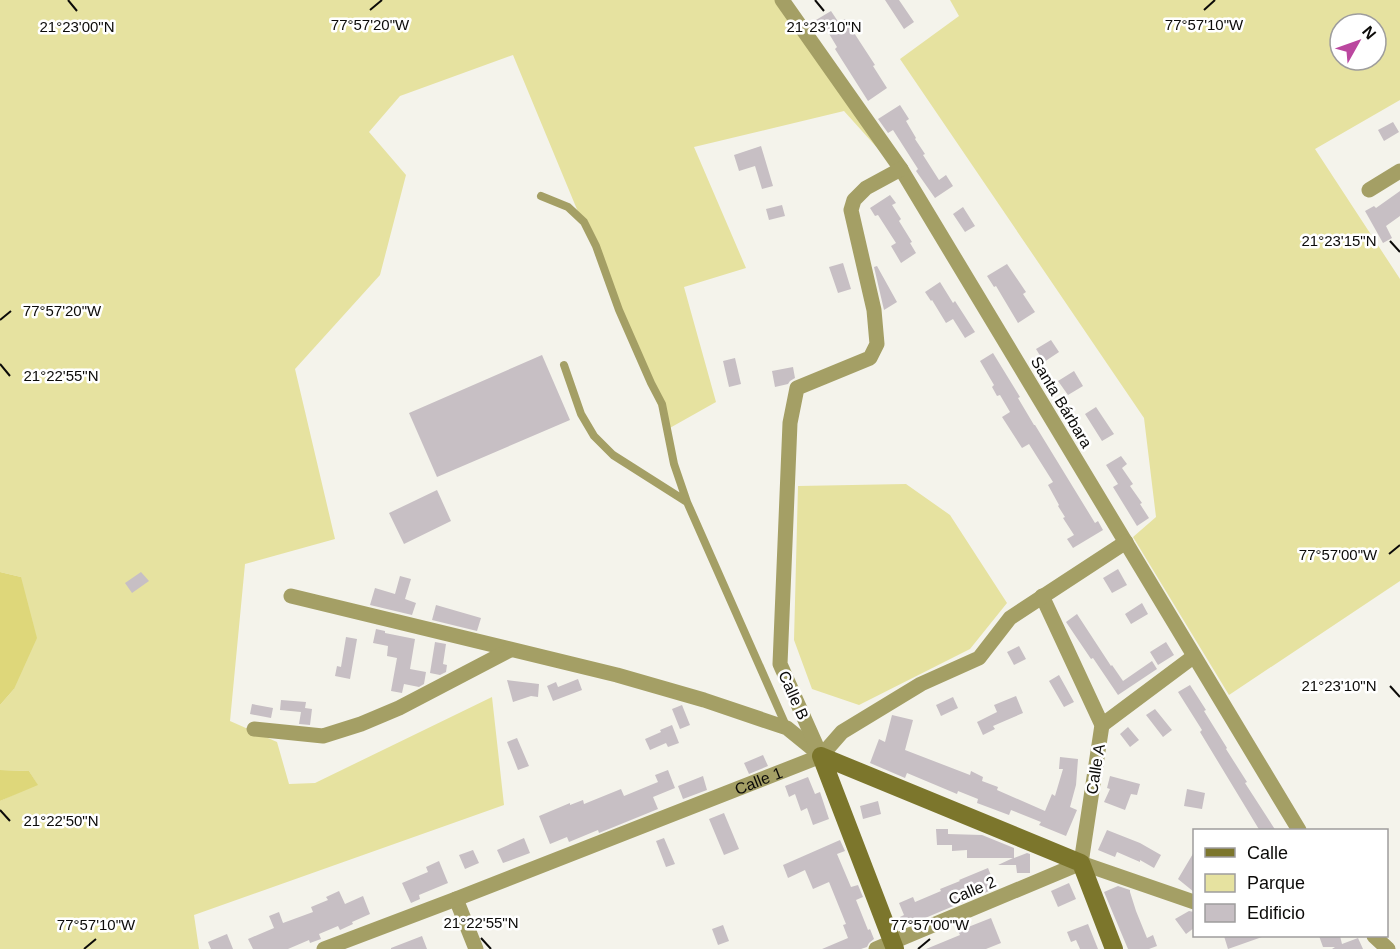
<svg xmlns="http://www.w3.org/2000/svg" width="1400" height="949" font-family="Arial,sans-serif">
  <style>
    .green { fill: #e6e2a0; fill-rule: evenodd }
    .water { fill: #ded77a }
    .building { fill: #c7bfc4 }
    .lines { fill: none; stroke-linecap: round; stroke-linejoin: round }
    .lane { stroke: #a49f65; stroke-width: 8 }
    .street { stroke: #a49f65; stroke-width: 15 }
    .secondary { stroke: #7c762c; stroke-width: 18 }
    .ticks { fill: none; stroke: #0c0b09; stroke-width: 2 }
    .labels { text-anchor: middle; stroke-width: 5; stroke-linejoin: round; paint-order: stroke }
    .street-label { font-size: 16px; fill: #0c0b09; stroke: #fff }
    .ticks-label { font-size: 15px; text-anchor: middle; fill: #0c0b09; stroke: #fff; stroke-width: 5; stroke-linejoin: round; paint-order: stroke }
  </style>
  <rect width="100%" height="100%" fill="#f4f3eb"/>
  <!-- green -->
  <path class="green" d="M0,0H787L889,161L844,111L694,147L746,268L684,287L716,402L668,429L513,55L400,96L369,132L406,175L380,275L295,369L335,539L245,564L230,721L277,742L289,784L315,783L492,697L504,805L194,915L199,949H0V801L37,784L29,771L0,770V705L14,689L21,577L0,572Z
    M950,0H1400V100L1315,149L1400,279V581L1229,695L1133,537L1156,517L1144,418L900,59L959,16ZM1340,24H1376V60H1340Z
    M906,484L950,515L1007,603L970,649L859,705L812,689L794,640L798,486Z"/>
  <!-- water -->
  <path class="water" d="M0,572L21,577L37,638L14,689L0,705Z
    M0,770L29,771L38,785L0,801Z"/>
  <!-- building -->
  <path class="building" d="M885,0H899L914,22L904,29Z
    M831,11L839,23L845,19L875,65L873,66L887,88L868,101L835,49L837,47L825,27L822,29L816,20Z
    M900,105L909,119L906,121L916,138L915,139L925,154L923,155L939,180L946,175L953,186L935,198L916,171L918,169L893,130L888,133L878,119Z
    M1393,122L1399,132L1384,141L1378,130Z
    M761,146L773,186L762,189L755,166L739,171L734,155Z
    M1400,191V216L1386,226L1392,238L1383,243L1365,211L1374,206L1376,208Z
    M890,195L896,203L892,205L901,219L899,221L912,242L910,243L916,253L901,263L891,246L896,243L878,215L875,216L870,208Z
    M782,205L785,216L769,220L766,209Z
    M963,207L975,226L965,232L953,214Z
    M843,263L851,289L838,293L829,267Z
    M1007,264L1026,292L1023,294L1035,312L1018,323L996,286L994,287L987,276Z
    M877,266L897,302L884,310L874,267Z
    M940,282L953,303L955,301L975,332L965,338L953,319L946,323L932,300L931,301L925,292Z
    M1051,340L1059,352L1044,362L1036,349Z
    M993,353L1020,397L1018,398L1034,425H1035L1095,523L1098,521L1103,530L1073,548L1067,539L1074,535L1063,518L1065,517L1058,506L1059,505L1048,485L1053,482L1029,444L1022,448L1002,417L1010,412L1000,395L997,396L992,387L994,385L980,361Z
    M542,355L570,420L437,477L409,413Z
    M735,358L741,384L729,387L723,361Z
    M793,367L795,378L790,381L788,384L775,387L772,371Z
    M1074,371L1083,386L1068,395L1058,381Z
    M1096,407L1114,434L1102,441L1085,414Z
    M1121,456L1127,464L1122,468L1133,484L1130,486L1142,503L1140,504L1149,518L1137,526L1113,487L1118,484L1106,465Z
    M437,490L451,521L404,544L389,513Z
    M1118,569L1127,585L1112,593L1103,578Z
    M141,572L149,581L132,593L125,583Z
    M400,576L411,579L405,599L416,603L412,615L370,605L375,588L395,594Z
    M1142,603L1148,614L1131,624L1125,614Z
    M436,605L481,618L477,631L432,620Z
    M1077,614L1111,666L1112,665L1123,681L1152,661L1157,669L1118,695L1093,658L1091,659L1066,622Z
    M376,629L385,631V633L415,639L410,669L426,672L424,684L419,687L404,684L402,693L391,691L397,658L387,656L388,646L373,643Z
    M346,637L357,639L350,679L335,676L337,666L341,667Z
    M435,642L446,644L443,664L447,665L446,672L440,675L430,673Z
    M1166,642L1174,655L1158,665L1150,652Z
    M1019,646L1026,659L1014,665L1007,652Z
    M1059,675L1074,702L1064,707L1049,681Z
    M578,679L582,690L553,701L547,686L556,682L558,687Z
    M507,680L539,684L538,697L531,696L513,702Z
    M1190,685L1206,710L1204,711L1227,748L1226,749L1247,782L1245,783L1276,831H1260L1200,732L1202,730L1178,692Z
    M1016,696L1023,713L993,726L995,729L983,735L977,722L997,712L994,705Z
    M953,697L958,708L941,716L936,705Z
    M281,700L306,702L305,708L312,709L310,725L299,724L301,712L280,710Z
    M252,704L273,708L271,718L250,714Z
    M682,705L690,725L680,729L672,709Z
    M1155,709L1172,730L1163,737L1146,715Z
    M892,715L913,720L905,750L970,775L971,771L983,777L982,781L998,787L997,790L1045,811L1052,794L1055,796L1063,769H1059L1060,757L1078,759L1076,785L1070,807L1077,810L1066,836L1039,825L1041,822L1011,810L1009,815L977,803L978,799L958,791L957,794L907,773L905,778L870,763L879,739L885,742Z
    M672,725L679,743L668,747L666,743L650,750L645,739L661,732L660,730Z
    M1128,727L1139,740L1130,747L1120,734Z
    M517,738L529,766L518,770L507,742Z
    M763,755L768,766L749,774L744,763Z
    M668,770L675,788L653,797L658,809L599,833L598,830L569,842L567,837L550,844L539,816L570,803V805L583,800L584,804L621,789L624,796L658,782L655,775Z
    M703,776L707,790L683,799L678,786Z
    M1110,776L1140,784L1137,795L1131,794L1125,810L1104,802L1110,789L1107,788Z
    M808,777L815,794L820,792L829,819L813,825L807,808L801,811L795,794L789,797L785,786Z
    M1187,789L1205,793L1202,809L1184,806Z
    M878,801L881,814L863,819L860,806Z
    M724,813L739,849L724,855L709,819Z
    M936,829H948V834L982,835L1014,848V858L1027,853L1030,854V873H1017L1016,865H998L1013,858H967V850L952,851V845H937Z
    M1107,830L1140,843L1161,855L1154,868L1140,860V862L1117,852L1115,857L1098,850Z
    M524,838L530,853L503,863L497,850Z
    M664,838L675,864L666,867L656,841Z
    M840,840L845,851L837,854L851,887L858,885L863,897L856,900L868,930L870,929L874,939L869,943L867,947L861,949H822L848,938L843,925L846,924L829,882L813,889L805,870L788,878L783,865Z
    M473,850L479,863L465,869L459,855Z
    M1194,852V892L1178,879Z
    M439,861L448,883L419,895L420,899L411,903L402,883L428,872L426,867Z
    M988,868L996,888L904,927L900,917L904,915L899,903L913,897L915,902L941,891L940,889L960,881L959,880Z
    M1069,883L1076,899L1058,907L1051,891Z
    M1118,886L1130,890V892L1136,911L1147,938L1153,935L1157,946L1149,949H1128L1104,892Z
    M339,891L345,904L363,896L370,914L352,922L353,924L340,930L338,926L319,934L321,939L310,943L309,940L288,949H253L248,939L274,928L269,916L279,912L283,923L313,912L311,907L328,900L326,897Z
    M1189,911L1194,912V928L1186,934L1175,919Z
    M991,918L1001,943L986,949H926L960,935L958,931Z
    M1088,924L1098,949H1080L1076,940L1071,942L1067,932Z
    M723,925L729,941L718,945L712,929Z
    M227,934L233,949H211L208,942Z
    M422,936L427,949H391V948Z
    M1224,936H1262V937L1228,949Z
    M1319,936H1340L1342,944L1358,938L1363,949H1332L1335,947H1323Z"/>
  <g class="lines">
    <!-- lane -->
    <path class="lane" d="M541,196L568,207L584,222L596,246L619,310L651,383L662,404L674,464L687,502
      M564,365L581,414L594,436L613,455L687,502L787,728"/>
    <!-- street -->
    <g class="street">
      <path d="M782,0L901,169L1299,830"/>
      <path d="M1369,190L1400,171"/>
      <path d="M291,596L617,675L704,700L787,728L819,754"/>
      <path d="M1042,596L1102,725L1081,863"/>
      <path d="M1102,725L1193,657"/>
      <path d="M254,729L323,736L361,724L399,708L510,650"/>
      <path d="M821,756L780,664L790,423L797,388L870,358L877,344L874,310L851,210L854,200L866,188L901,169"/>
      <path d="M1081,863L1194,902"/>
      <path d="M456,899L476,949"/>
      <path d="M1374,936L1388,949"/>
      <path id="s1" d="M324,949L456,899L821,756L842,732L921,684L979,658L1010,618L1126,542"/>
      <path d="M876,949L1081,863"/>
    </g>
    <!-- secondary -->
    <path class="secondary" d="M821,756L1081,863L1114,949
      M821,756L895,949"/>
  </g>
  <!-- ticks -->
  <path class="ticks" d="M68,0L77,11M815,0L824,11M370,10L382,0M1204,10L1215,0M1390,241L1400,252M0,320L11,311M0,364L10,376M1389,554L1400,545M1390,686L1400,697M0,810L10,821M481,938L491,949M84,949L96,939M918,949L930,939"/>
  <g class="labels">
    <!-- street labels -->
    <g class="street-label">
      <text transform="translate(1062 402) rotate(59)" y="6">Santa Bárbara</text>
      <text transform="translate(794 695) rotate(66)" y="6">Calle B</text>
      <text transform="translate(1095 769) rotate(-81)" y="6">Calle A</text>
      <text dy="6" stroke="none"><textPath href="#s1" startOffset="466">Calle 1</textPath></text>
      <text transform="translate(972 890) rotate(-23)" y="6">Calle 2</text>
    </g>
  </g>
  <g class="ticks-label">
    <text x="1204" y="30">77°57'10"W</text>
    <text x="370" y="30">77°57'20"W</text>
    <text x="77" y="32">21°23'00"N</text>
    <text x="824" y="32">21°23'10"N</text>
    <text x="1339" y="246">21°23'15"N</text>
    <text x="62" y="316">77°57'20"W</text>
    <text x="61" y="381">21°22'55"N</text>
    <text x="1338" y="560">77°57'00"W</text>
    <text x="1339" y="691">21°23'10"N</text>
    <text x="61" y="826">21°22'50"N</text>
    <text x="481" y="928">21°22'55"N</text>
    <text x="96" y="930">77°57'10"W</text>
    <text x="930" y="930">77°57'00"W</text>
  </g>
  <!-- legend -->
  <rect x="1193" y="829" width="195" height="108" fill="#ffffff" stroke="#9e9d9d" stroke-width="1.5"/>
  <rect x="1205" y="848" width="30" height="9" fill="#7c762c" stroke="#9e9d9d" stroke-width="1.5"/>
  <text x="1247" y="859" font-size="18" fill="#0c0b09">Calle</text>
  <rect x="1205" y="874" width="30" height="18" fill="#e6e2a0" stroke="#9e9d9d" stroke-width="1.5"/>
  <text x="1247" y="889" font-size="18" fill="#0c0b09">Parque</text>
  <rect x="1205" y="904" width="30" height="18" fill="#c7bfc4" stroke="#9e9d9d" stroke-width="1.5"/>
  <text x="1247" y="919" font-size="18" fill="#0c0b09">Edificio</text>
  <!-- north arrow -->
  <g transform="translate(1358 42) rotate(50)"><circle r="28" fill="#ffffff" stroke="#9e9d9d" stroke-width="1.5"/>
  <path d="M0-4.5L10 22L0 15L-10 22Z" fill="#bb479f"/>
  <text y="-9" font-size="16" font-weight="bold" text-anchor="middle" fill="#0c0b09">N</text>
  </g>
</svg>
